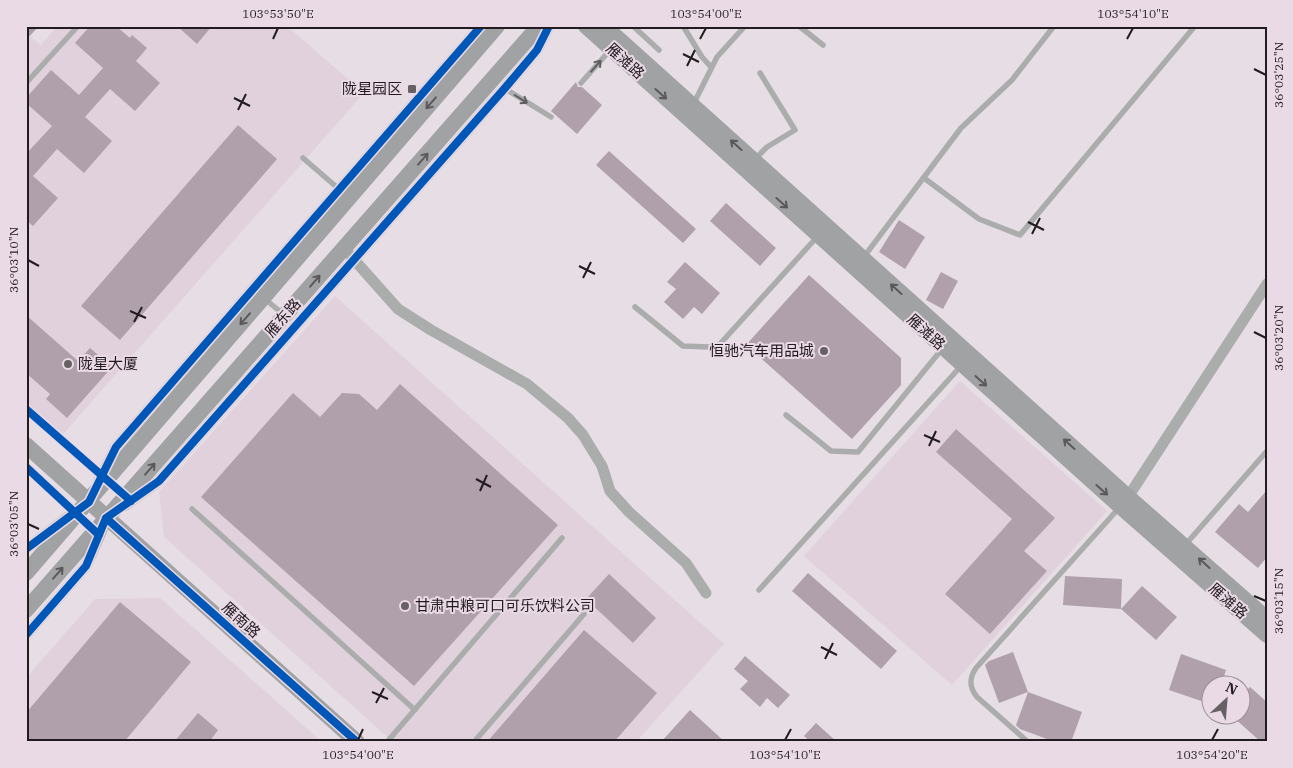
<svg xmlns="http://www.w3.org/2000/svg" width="1293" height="768" font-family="'IBM Plex Serif','Noto Sans SC',serif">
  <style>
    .built { fill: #e0d1dd }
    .building { fill: #b0a0ac }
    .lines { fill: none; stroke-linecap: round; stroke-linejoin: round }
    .lane { stroke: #abadad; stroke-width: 5.5 }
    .street { stroke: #abadad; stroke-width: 11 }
    .secondary { stroke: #a1a2a3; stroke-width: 16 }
    .cycleway-casing { stroke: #eadae6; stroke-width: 11 }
    .cycleway { stroke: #0057b8; stroke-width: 8 }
    .oneway { stroke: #605d60 }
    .oneway2 { stroke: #5b585c }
    .ticks { fill: none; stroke: #221c21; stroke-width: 2 }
    .poi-dot { fill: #676065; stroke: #eadae6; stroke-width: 2 }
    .labels { text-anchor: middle; stroke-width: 4; stroke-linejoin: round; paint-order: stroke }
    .street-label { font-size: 15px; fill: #221c21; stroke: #eadae6 }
    .poi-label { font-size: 15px; fill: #221c21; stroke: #eadae6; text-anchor: end }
    .neatline { fill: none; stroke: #221c21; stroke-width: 2 }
    .ticks-label { font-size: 12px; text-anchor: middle; fill: #221c21 }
  </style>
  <rect width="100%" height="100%" fill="#e6dee4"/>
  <!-- built -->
  <path class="built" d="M57,26H287L364,93L57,441L26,413V33L41,45Z
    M335,296L724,644L636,742H393L164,537L159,492Z
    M960,381L1107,511L952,685L804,556Z
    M160,598L322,742H26V678L95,599Z"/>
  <!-- building -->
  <path class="building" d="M26,26H39L26,40Z
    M90,26H116L130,38L132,35L147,48L136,61L160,83L135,111L110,89L85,117L112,141L84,173L57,149L33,176L58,198L33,226L26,220V154L52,126L26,103V98L51,70L79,95L103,68L75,43Z
    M177,26H212L197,44Z
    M576,82L578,87H582L602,105L577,134L551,111Z
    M238,125L277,159L120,340L81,306Z
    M609,151L696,229L683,243L596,165Z
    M726,203L776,248L760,266L710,221Z
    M899,220L925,237L905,269L879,252Z
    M685,262L720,293L702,314L694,307L683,319L664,302L676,289L667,282Z
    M941,272L958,281L943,309L926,300Z
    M809,275L901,358V385L852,439L746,345Z
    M26,315L78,361L90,348L112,367L67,418L46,399L50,394L26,373Z
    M400,384L558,525L414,686L201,497L293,393L320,417L342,393L359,394L377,410Z
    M956,429L1055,518L1024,551L1047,571L990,634L945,594L1012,519L936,452Z
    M1267,490V557L1258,568L1215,532L1239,504L1248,512Z
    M808,573L897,651L881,669L792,591Z
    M609,574L656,618L633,643L586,599Z
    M1065,576L1122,579L1121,609L1063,605Z
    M1142,586L1177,617L1156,640L1121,609Z
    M120,602L191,662L124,742H26V713Z
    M584,630L657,693L614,742H487Z
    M1013,652L1028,692L999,703L985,665L989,661Z
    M1181,654L1226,670L1221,686H1210V704L1169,690Z
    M745,656L790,695L778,708L767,698L760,707L740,689L748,681L734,669Z
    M1250,687L1267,702V742H1261L1232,716H1240V697Z
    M1028,692L1082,712L1071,742H1055L1020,729L1016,725Z
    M690,710L725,742H661Z
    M198,713L218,730L209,742H174Z
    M816,723L837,742H811L804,736Z"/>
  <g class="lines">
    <!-- lane -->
    <path class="lane" d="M633,26L659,50
      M683,26L702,57L711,67
      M799,26L823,45
      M26,83L78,26
      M581,83L611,49
      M504,88L551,117
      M694,103L717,57L745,26
      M303,158L340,190
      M755,159L767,147L795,130L760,73
      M924,178L979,219L1020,235L1195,26
      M863,258L961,128L1012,80L1054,26
      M265,299L283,314
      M635,307L683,346L709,347L720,344L817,237
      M786,415L831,451L858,452L942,349
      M192,509L415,710
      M1186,544L1267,451
      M759,590L961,366
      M387,742L562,538
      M474,742L584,614
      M1028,742L977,697C969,687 969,678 976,668L1119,508"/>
    <!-- street -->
    <path class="street" d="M350,255L398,309L431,330L527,384L568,418L583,435L602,466L610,491L629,512L686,563L706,593
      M99,481L116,447L481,26
      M1128,497L1267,284
      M124,506L159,481L505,88L537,50L549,26
      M26,549L68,517
      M26,635L86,566L102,530"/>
    <!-- secondary -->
    <path class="secondary" d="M586,26L1120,506L1267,635
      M604,26L1128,497L1267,619
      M26,445L357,742
      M26,573L497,26
      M26,610L539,26"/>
    <!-- cycleway casing -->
    <g class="cycleway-casing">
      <path id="cycleway" d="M26,409L131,501
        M26,467L99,535
        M106,518L357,742
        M26,549L89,502L116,447L481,26
        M26,635L86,566L106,518L159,481L505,88L537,50L549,26"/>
    </g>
    <!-- cycleway -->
    <use href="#cycleway" class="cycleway"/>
  </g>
  <!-- one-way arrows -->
  <defs><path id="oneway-shaft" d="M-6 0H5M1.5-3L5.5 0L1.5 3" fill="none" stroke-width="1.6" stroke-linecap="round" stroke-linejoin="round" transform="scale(1.25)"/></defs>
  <g class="oneway">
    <use href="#oneway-shaft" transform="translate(596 66) rotate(-49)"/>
    <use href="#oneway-shaft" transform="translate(521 99) rotate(32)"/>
  </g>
  <g class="oneway2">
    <use href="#oneway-shaft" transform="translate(661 94) rotate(42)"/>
    <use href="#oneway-shaft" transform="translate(431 103) rotate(131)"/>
    <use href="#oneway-shaft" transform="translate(736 145) rotate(-138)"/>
    <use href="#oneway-shaft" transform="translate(423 159) rotate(-49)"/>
    <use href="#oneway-shaft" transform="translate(782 203) rotate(42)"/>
    <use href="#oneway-shaft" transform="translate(315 281) rotate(-49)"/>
    <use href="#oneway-shaft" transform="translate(896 289) rotate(-138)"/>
    <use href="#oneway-shaft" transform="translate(245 319) rotate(131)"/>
    <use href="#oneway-shaft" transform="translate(981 381) rotate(42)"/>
    <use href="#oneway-shaft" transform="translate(1069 444) rotate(-138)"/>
    <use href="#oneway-shaft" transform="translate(150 469) rotate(-49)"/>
    <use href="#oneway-shaft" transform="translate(1102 490) rotate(42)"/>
    <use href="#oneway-shaft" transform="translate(1204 563) rotate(-138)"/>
    <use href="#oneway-shaft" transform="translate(58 573) rotate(-49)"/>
  </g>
  <!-- ticks -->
  <path class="ticks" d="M273,39L278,28M700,39L706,28M1127,39L1133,28M683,54L699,62M687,66L695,50M1254,69L1266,75M234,98L250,106M238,110L246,94M1028,222L1044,230M1032,234L1040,218M28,260L39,266M579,266L595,274M583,278L591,262M130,311L146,318M134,322L142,307M1254,332L1266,338M924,435L940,442M929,446L936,431M476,479L491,487M480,491L487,475M28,524L39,529M1254,596L1266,601M821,647L837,655M825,659L833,643M372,692L388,699M376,703L384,688M358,740L363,729M785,740L791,729M1212,740L1218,729"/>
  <!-- markers -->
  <g class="poi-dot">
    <rect x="407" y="84" width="10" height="10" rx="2.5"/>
    <circle cx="824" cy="351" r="5"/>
    <circle cx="68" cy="364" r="5"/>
    <circle cx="405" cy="606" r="5"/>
  </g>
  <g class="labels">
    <!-- street labels -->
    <g class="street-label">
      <text transform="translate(625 61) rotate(42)" y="5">雁滩路</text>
      <text transform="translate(283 318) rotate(-49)" y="5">雁东路</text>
      <text transform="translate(926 332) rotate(42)" y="5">雁滩路</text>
      <text transform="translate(1228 601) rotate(41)" y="5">雁滩路</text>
      <text transform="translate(241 620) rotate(42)" y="5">雁南路</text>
    </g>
    <!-- poi labels -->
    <g class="poi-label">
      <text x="402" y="94">陇星园区</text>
      <text x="814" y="356">恒驰汽车用品城</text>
      <text x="78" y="369" text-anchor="start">陇星大厦</text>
      <text x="415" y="611" text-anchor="start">甘肃中粮可口可乐饮料公司</text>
    </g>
  </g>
  <!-- border -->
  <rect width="1293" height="768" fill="none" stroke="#eadae6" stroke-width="55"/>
  <!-- north arrow -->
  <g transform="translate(1226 700) rotate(26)"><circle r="24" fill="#eadae6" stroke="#9a8e97"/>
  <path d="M0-4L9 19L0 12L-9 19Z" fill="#676065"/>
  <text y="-8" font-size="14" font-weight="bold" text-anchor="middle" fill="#221c21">N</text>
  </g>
  <rect x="28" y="28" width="1238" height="712" class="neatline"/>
  <g class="ticks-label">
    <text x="278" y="18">103°53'50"E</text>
    <text x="706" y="18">103°54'00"E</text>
    <text x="1133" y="18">103°54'10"E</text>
    <text transform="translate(1279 75) rotate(-90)" y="4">36°03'25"N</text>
    <text transform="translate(14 260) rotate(-90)" y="4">36°03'10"N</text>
    <text transform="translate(1279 338) rotate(-90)" y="4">36°03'20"N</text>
    <text transform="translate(14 524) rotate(-90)" y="4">36°03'05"N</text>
    <text transform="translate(1279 601) rotate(-90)" y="4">36°03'15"N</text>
    <text x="358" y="759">103°54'00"E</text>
    <text x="785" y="759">103°54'10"E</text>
    <text x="1212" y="759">103°54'20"E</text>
  </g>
</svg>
